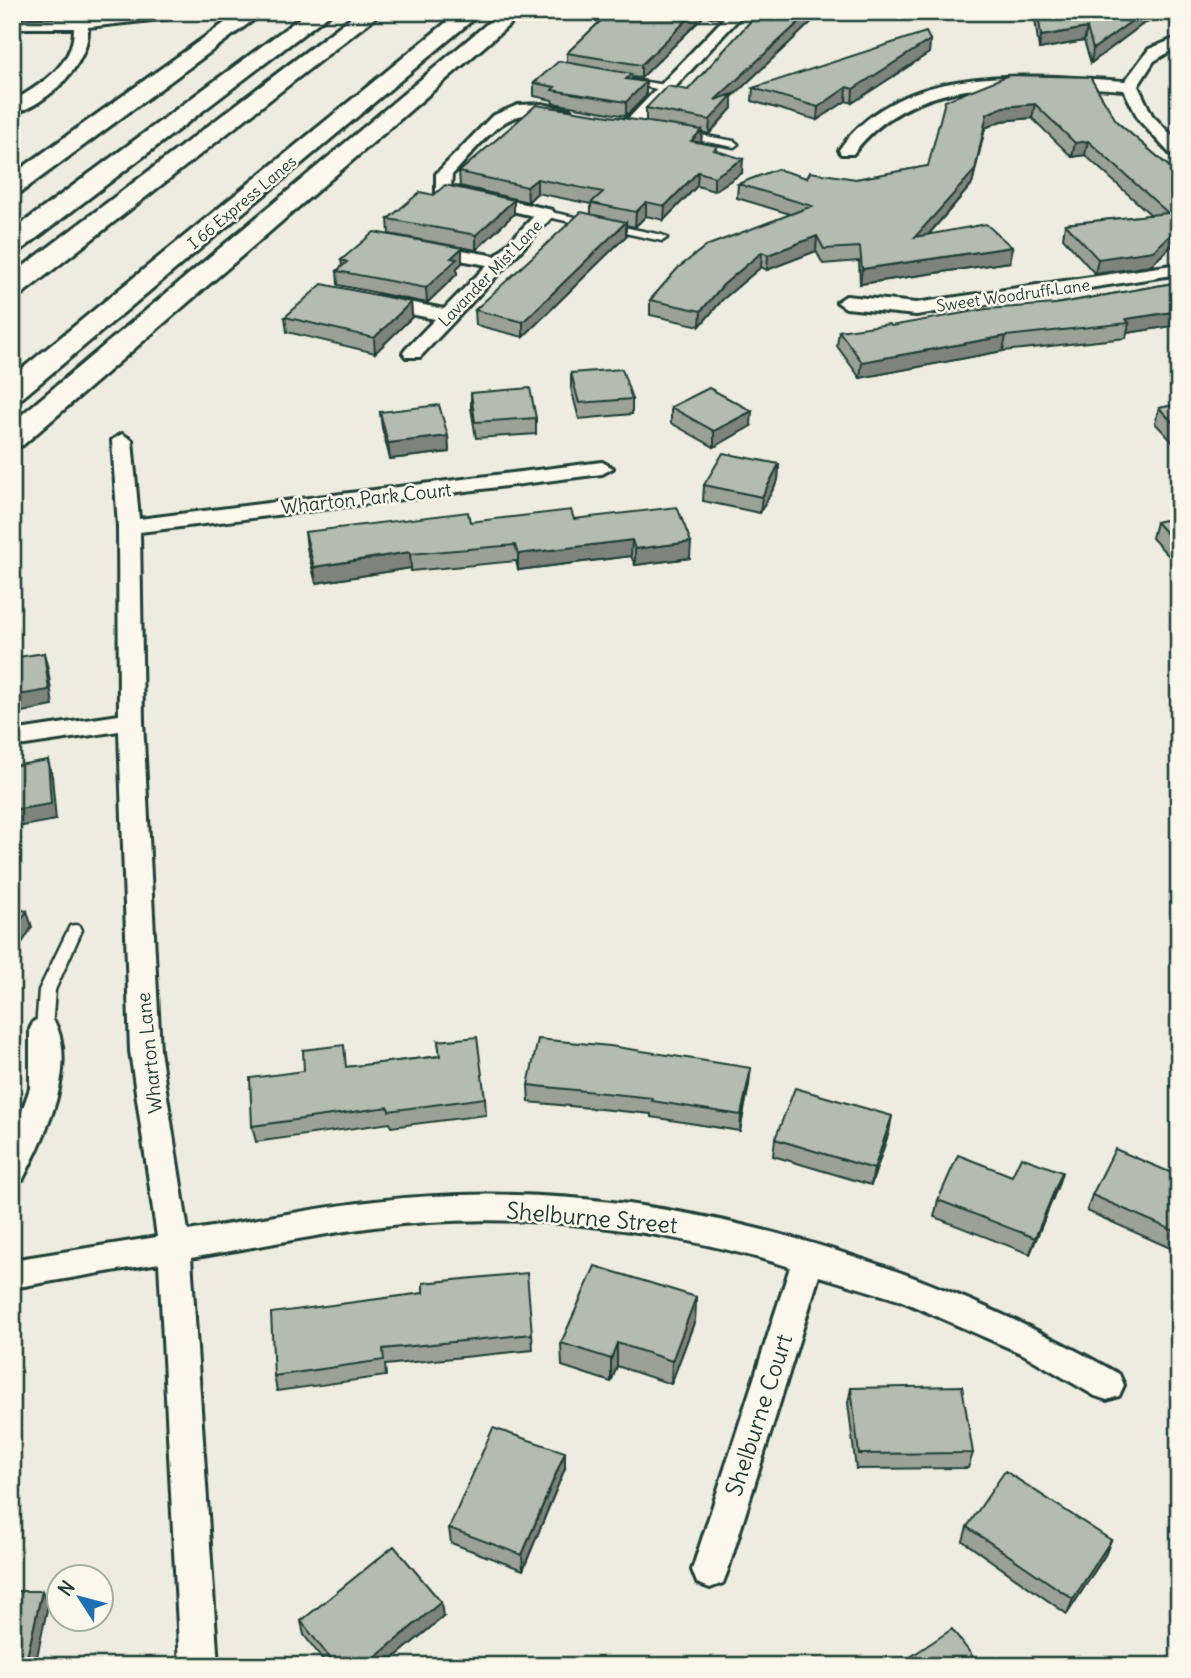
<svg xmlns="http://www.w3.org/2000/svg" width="1191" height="1678" font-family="Delius,sans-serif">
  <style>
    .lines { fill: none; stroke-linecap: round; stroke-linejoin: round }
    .lane-casing { stroke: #1f3d34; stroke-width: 5 }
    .street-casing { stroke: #1f3d34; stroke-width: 6 }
    .highway-casing { stroke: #1f3d34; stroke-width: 6 }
    .lane { fill: #fbf7ec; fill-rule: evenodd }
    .street { fill: #fbf7ec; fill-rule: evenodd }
    .highway { fill: #fbf7ec; fill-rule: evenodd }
    .wall { fill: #9ba197; stroke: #1f3d34; stroke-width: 2 }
    .shaded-wall { fill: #7e837b; stroke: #1f3d34; stroke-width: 2 }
    .building { fill: #b4bbb0; stroke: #1f3d34; stroke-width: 2 }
    .labels { text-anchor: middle; stroke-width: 5; stroke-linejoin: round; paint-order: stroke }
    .far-street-label { font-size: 16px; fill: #1f3d34; stroke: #fbf7ec }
    .street-label { font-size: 19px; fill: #1f3d34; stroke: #fbf7ec }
    .near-street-label { font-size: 23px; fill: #1f3d34; stroke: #fbf7ec }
  </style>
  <rect width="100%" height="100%" fill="#eeece1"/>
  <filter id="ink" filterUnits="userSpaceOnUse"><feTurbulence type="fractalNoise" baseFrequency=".0143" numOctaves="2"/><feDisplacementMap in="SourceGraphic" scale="14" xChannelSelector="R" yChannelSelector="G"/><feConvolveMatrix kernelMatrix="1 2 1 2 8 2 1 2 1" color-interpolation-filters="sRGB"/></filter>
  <g filter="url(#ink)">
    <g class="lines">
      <!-- lane casing -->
      <g class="lane-casing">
        <path id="lane" d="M692,12H712L737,18L733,20Z
          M626,79L666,85L670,88L666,91L629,83L625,81Z
          M684,132L734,141L738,144L734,147L681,137V133Z
          M546,211L589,220L594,223L589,226L543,216L541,214Z
          M609,224L662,235L667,238L662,241L606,229V225Z
          M75,925L80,926L82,930L55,990L52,1029L49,1033H39L36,1029L39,990L68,930L70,926Z"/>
      </g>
      <!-- street casing -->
      <g class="street-casing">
        <path id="street" d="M143,12H196L189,16L88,27C90,64 47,105 12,114V102C41,84 74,66 74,28H12V20L81,19Z
          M730,12H745L637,128L599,124V118L627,120Z
          M1179,37V46L1154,61L1138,86L1152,115L1179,143V158L1173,157L1139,120L1124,90C1033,84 914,70 853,154H841L839,150C901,61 1029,75 1125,81L1149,49Z
          M542,104L570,110L572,113C562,122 538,113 524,115C496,118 471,156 452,175L451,187L552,210L555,214L420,357H406L403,353L406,349L435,319L371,306L369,302L371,298L378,296L444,309L487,265L422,253L419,249L422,245L428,244L496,256L534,216L436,194V174L492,116L518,105Z
          M1179,264V274L916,315L846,308L837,302L846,296L916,303Z
          M122,434L132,440L139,519L602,462L613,468L602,474L140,532L143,721L160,1051L188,1231C250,1221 313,1208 375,1201C633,1171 897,1249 1119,1374L1124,1385L1119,1396L1107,1400L1095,1396L1023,1354L902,1301L819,1276L728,1570L723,1583L710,1588L697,1583L692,1570L790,1267C658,1226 512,1210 374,1227C313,1235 252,1248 191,1258L218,1666H180L159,1263L12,1288V1260L157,1237L130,1051L119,731L12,747V731L119,715L118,527L112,440Z
          M44,1018L54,1021C79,1067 44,1138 23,1179L12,1183V1140L30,1088V1029L34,1021Z"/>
      </g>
      <!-- highway casing -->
      <g class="highway-casing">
        <path id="highway" d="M240,12H264L21,192L12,194V175Z
          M308,12H332L21,250L12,252V231Z
          M358,12H382L22,294L12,296V275Z
          M459,12H482L22,398L12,401V377Z
          M501,12H524L23,445L12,448V423Z"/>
      </g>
      <!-- lane -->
      <use href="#lane" class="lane"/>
      <!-- street -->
      <use href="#street" class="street"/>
      <!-- highway -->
      <use href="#highway" class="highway"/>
    </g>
    <!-- wall -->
    <path class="wall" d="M610,12H703V17L641,78L632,77V80L646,96L626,116L553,103L552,100L534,96V83L567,62V53Z
      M759,12H822L732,97V108L709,134L702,132L701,143L718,151L742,173L714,191L697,186L664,220L646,216L635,227L626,225V236L523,337L476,325L475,310L591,214V204L537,193L528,202L460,186L459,172L646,121V108L688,90Z
      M1034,12H1179V15L1174,13L1143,24L1091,63L1084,41L1039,49Z
      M930,40L929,53L852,103L846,101L817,120L752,101L753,88Z
      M1009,75L1117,122L1179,175V239L1150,266L1095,274L1063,238L1065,224L1151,215L1085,155L1072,157L1032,118L1001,121L985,128L972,184L929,234L1010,262L860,284L859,261L823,264L816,251L767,270L761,267L722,300L700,326L650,315V300L790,214L737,198L738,184L807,178L856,179L928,166Z
      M514,214L476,250L389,234L388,219Z
      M462,248V263L457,268V274L427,303L338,285L337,271L342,266L341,260Z
      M1179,282V325L1127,333L1126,338L1003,351L860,378L837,346L839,331L891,326L1056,304Z
      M411,302L412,317L375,353L287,332L285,317Z
      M571,373L632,399V414L579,419L571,388Z
      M471,393L536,418V434L476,438L471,408Z
      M1179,404V449L1155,423L1159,408Z
      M671,407L751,426L714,447L671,423Z
      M380,412L448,436L449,452L390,459L382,428Z
      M779,464L778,480L760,513L703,501L704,485Z
      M1179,517V567L1152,538L1156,522Z
      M574,519L690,558L635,565L631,556L518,570L516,561L411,571V568L316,583L307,548L305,532L470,522Z
      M438,1041L485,1098L486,1115L391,1127L390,1123L256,1142L252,1126L347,1067L440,1056Z
      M749,1084L740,1131L651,1117V1114L529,1102L528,1085Z
      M889,1132L871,1185L773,1156L775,1139Z
      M1062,1172L1057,1188L1030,1254L934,1217L938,1200L1012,1176Z
      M1179,1176V1252L1087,1211L1092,1195Z
      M423,1293L532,1334L533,1350L385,1365L386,1376L277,1391L274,1376Z
      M696,1297L695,1320L671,1384L617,1366L611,1382L562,1366L561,1343Z
      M851,1388L973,1453L968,1468L856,1469L848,1403Z
      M565,1468L523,1570L451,1543L449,1528Z
      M967,1527L1111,1540L1105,1555L1067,1614L963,1541Z
      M443,1617L384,1666H328L304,1635L301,1621Z"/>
    <!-- shaded-wall -->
    <path class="shaded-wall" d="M695,12H703V17L641,78V65Z
      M810,12H822L732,97V108L709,134L710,120L715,100Z
      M1144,12H1174L1143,24L1091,63L1093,49Z
      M1087,28L1084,41L1039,49L1041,36Z
      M930,40L929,53L852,103L853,89Z
      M646,82V96L626,116V102Z
      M847,87L846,101L817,120L818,107Z
      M1035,104L1032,118L1001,121L985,128L972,184L914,251L915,237L987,114L1003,107Z
      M702,130L701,143L691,141Z
      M1088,141L1085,155L1072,157L1075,143Z
      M743,159L742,173L714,191V177Z
      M698,172L697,186L664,220L665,206Z
      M537,179V193L528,202L527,187Z
      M514,200V214L476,250V235Z
      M646,202V216L635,227L636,212Z
      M626,222V236L523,337V322Z
      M1179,227V239L1150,266L1095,274L1098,259Z
      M817,236L816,251L767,270L768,255Z
      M1012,247L1010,262L860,284L862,269Z
      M462,248V263L457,268V274L427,303L426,288L451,258Z
      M762,252L761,267L722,300L700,326L701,311L723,285Z
      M411,302L412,317L375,353L374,338Z
      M1179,311V325L1127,333L1129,323L1126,319Z
      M1006,336L1003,351L860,378L862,362Z
      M752,411L751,426L714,447V431Z
      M448,436L449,452L390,459L388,443Z
      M779,464L778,480L760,513L762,497Z
      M632,540L631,556L518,570V554Z
      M691,542L690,558L635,565V549Z
      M410,552L411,568L316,583L314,567Z
      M44,653L48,669L53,706L12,714V696Z
      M48,760L52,776L56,820L12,828V810Z
      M27,911L32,927L12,959V934Z
      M751,1068L749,1084L740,1131L741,1115Z
      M892,1116L889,1132L871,1185L874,1169Z
      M1062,1172L1057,1188L1030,1254L1035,1238Z
      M696,1297L695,1320L671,1384L672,1361Z
      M617,1343V1366L611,1382V1359Z
      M565,1452V1468L523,1570L522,1555Z
      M1111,1540L1105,1555L1067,1614L1073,1599Z
      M42,1591L48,1605L35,1666H25Z
      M441,1602L443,1617L384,1666H365Z"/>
    <!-- building -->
    <path class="building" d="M610,12H695L641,65L567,53Z
      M759,12H810L715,100L733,94L710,120L646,108L667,86L688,90Z
      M1038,12H1144L1093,49L1087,28L1041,36Z
      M926,32L930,40L853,89L847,87L818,107L753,88Z
      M559,61L632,74L626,79L646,82L626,102L552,90L555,87L534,83Z
      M1009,75L1090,77L1117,122L1179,175V227L1153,251L1098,259L1065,224L1168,213L1088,141L1075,143L1035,104L1003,107L987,114L975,170L915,237L986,224L1012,247L862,269L860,247L824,249L817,236L768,255L762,252L723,285L701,311L650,300L678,268L706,246L812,206L738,184L777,169L807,178L810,172L856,179L928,166L945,101Z
      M536,105L702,130L691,141L718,146L714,150L743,159L714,177L698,172L665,206L646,202L636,212L591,203L603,192L537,179L527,187L459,172Z
      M445,185L514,200L476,235L388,219L420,192L434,195Z
      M581,212L626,222L523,322L475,310Z
      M374,232L462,248L451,258L457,259L426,288L337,271L347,262L341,260Z
      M1179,282V311L1126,319L1129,323L1006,336L862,362L839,331L889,324L891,326L986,309L1056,304Z
      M322,284L411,302L374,338L285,317Z
      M622,369L632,399L579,403L571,373Z
      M530,388L536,418L475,422L471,393Z
      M709,388L752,411L714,431L671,407Z
      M1179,404V429L1159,408Z
      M439,405L448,436L388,443L380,412Z
      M723,453L779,464L762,497L704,485Z
      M677,507L691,542L635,549L632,540L518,554L515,545L410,554V552L314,567L305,532L468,512L470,522L571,510L574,519Z
      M1179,517V547L1156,522Z
      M44,653L49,690L12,696V658Z
      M48,760L51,804L12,810V766Z
      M12,908L27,911L12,934Z
      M477,1037L485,1098L389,1111L388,1107L252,1126L250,1078L304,1071L303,1050L344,1045L346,1067L440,1056L438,1041Z
      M538,1039L610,1046L751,1068L741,1115L652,1101L653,1098L528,1085Z
      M795,1088L892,1116L874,1169L775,1139Z
      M1115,1149L1179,1176V1233L1092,1195Z
      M958,1155L1012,1176L1021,1157L1062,1172L1035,1238L938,1200Z
      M595,1266L696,1297L672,1361L617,1343L611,1359L561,1343Z
      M527,1273L532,1334L383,1349L384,1360L274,1376L271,1313L423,1293V1283Z
      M962,1386L973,1453L859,1454L851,1388Z
      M493,1428L565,1452L522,1555L449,1528Z
      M1005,1471L1111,1540L1073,1599L967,1527Z
      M394,1546L441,1602L365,1666H336L301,1621Z
      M12,1591H42L25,1666H12Z
      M952,1629L980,1666H897Z"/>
  </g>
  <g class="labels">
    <!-- far-street labels -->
    <g class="far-street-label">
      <text transform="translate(242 202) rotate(-40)" y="6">I 66 Express Lanes</text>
      <text transform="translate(490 273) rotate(-46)" y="6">Lavander Mist Lane</text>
      <text transform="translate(1013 295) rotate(-8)" y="6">Sweet Woodruff Lane</text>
    </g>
    <!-- street labels -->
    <g class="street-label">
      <text transform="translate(366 498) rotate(-6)" y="7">Wharton Park Court</text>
      <text transform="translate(149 1053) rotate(-96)" y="7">Wharton Lane</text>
    </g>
    <!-- near-street labels -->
    <g class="near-street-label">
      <text transform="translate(592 1218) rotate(5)" y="8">Shelburne Street</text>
      <text transform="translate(759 1415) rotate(-72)" y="8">Shelburne Court</text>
    </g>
  </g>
  <!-- margin -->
  <rect width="1191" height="1678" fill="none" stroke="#fbf7ec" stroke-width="42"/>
  <rect x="21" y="21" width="1149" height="1636" fill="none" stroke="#1f3d34" stroke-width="2.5" filter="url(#ink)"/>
  <!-- north arrow -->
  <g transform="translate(80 1598) rotate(306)"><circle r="33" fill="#fbf7ec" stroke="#a3ada2" stroke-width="2"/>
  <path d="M0-5L12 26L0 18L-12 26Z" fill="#1f6fb2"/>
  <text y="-10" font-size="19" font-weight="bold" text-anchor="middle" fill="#1f3d34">N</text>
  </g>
</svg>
